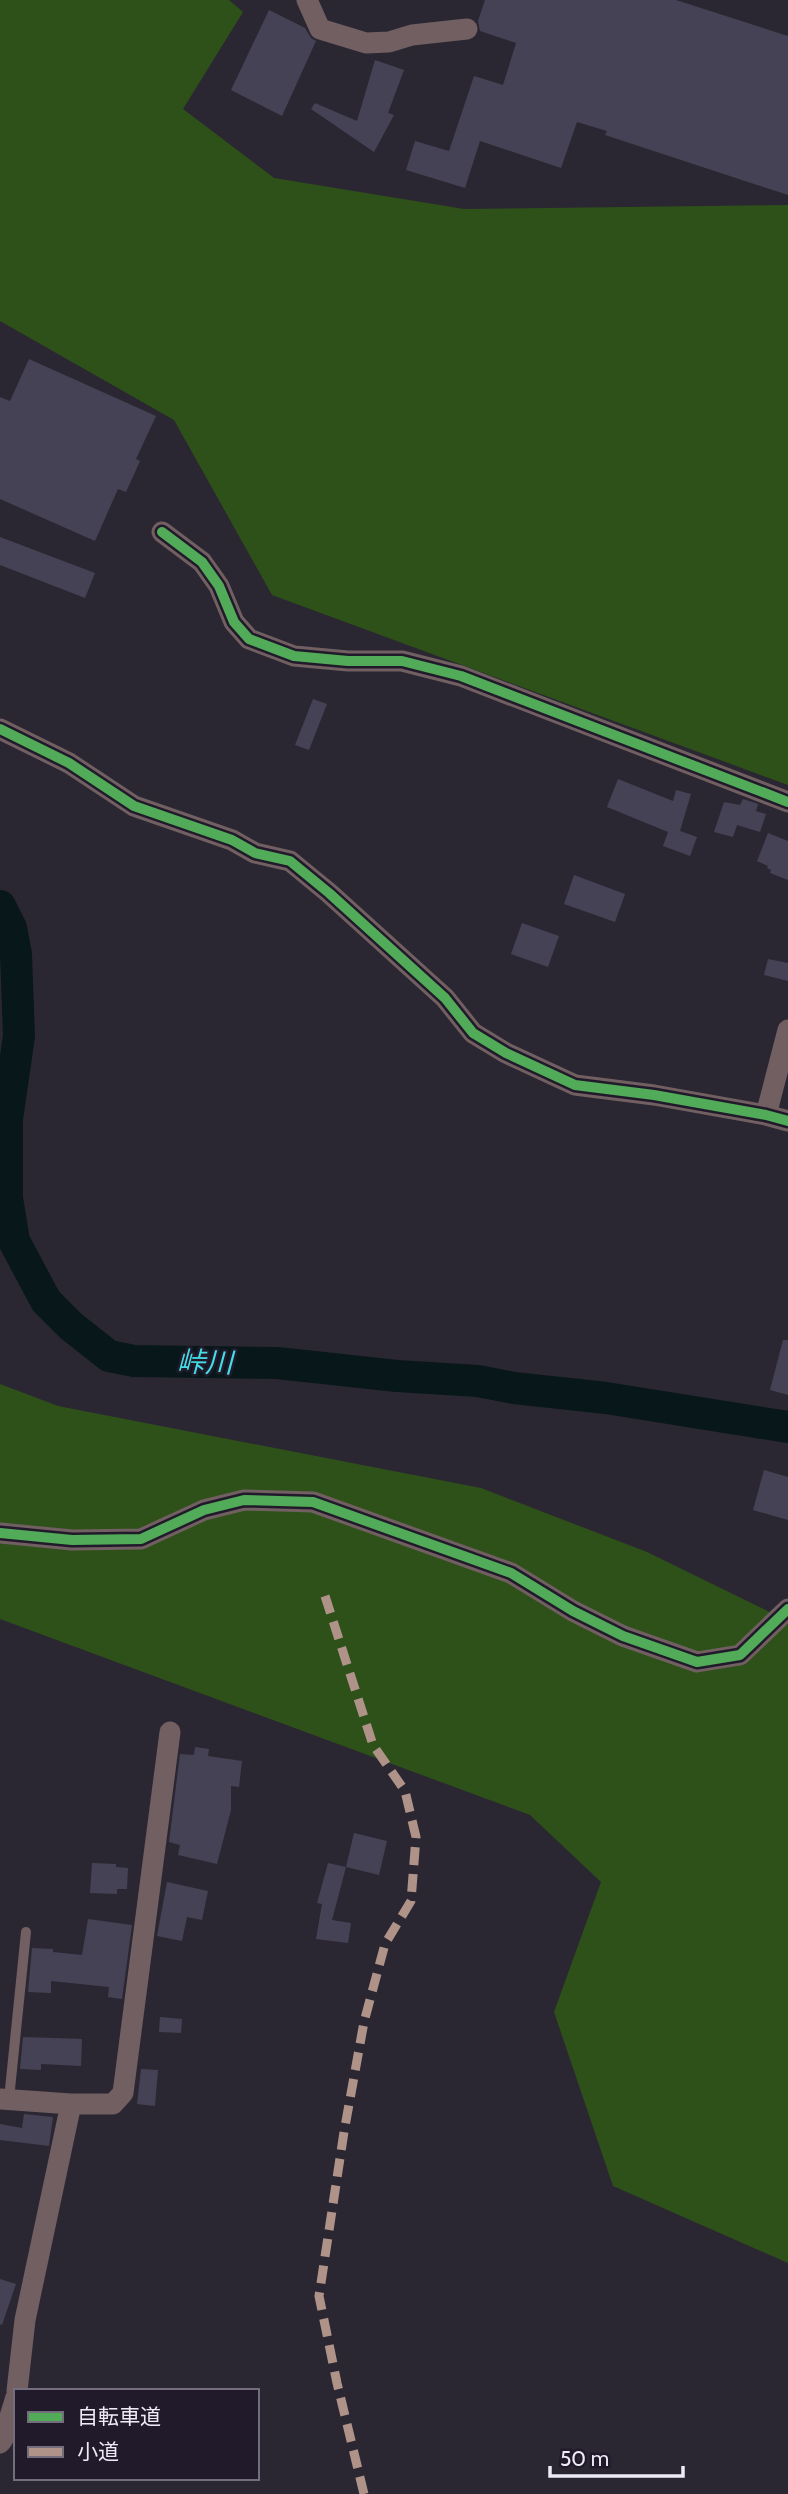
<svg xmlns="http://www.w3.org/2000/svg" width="788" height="2494" font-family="Cabin,'Noto Sans JP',sans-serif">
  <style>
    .green { fill: #2e511a }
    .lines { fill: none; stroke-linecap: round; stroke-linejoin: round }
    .river { stroke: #08181a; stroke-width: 32 }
    .building { fill: #454256 }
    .lane { stroke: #715f62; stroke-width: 10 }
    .street { stroke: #715f62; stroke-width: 21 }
    .quiet { stroke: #af9288; stroke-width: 9; stroke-dasharray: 18 9; stroke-linecap: butt }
    .cycleway-casing { stroke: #211a2b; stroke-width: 15 }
    .cycleway { stroke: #51ab58; stroke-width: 10 }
    .labels { text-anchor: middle; stroke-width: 5; stroke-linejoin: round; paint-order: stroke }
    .water-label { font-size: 28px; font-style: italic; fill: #44dfe6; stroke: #211a2b }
  </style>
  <rect width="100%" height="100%" fill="#2b2732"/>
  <!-- green -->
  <path class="green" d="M0,0H229L243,12L183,109L274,178L464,209L788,205V785L272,595L174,420L0,321Z
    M0,1384L58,1406L481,1488L647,1552L788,1621V2263L613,2186L554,2012L601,1882L530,1815L0,1619Z"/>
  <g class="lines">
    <!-- river -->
    <path class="river" d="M0,906L11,928L16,954L19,1036L7,1119V1198L14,1241L46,1301L71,1326L109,1356L134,1361L277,1363L397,1376L478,1381L514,1388L606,1398L788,1427"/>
  </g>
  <!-- building -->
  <path class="building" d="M485,0H676L788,36V195L605,135L607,131L577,122L561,168L480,141L465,188L406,170L415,141L449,151L474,76L503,85L516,43L480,31L478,21Z
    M269,10L305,28L311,38L316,41L282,116L231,90Z
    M375,60L404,70L388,113L394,115L374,152L311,109L315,103L357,121Z
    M29,359L156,416L136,459L140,461L126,492L118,489L95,541L0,499V397L10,401Z
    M0,537L95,573L85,598L0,565Z
    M313,699L327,704L309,750L295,745Z
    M618,779L673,801L676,790L691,794L680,831L697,837L690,856L663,846L668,832L607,807Z
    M743,799L758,804L756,811L766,814L760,832L737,825L733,837L714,832L724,802L740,805Z
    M768,833L788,841V880L770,873L771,870L767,868L768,866L757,861Z
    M574,875L625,894L615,922L564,904Z
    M522,923L559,936L548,967L511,954Z
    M768,959L788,963V981L764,975Z
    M783,1340H788V1395L770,1390Z
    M764,1470L788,1477V1520L753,1510Z
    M195,1747L209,1749L208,1756L242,1761L239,1787L231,1786V1810L217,1864L178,1855L180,1845L169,1842L180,1754L194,1755Z
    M354,1833L387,1841L379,1875L346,1867Z
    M92,1863L116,1864V1867L128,1868L127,1889H117V1894L90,1893Z
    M328,1863L346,1867L332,1920L351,1923L348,1943L316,1939L322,1904L317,1903Z
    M167,1882L208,1891L202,1920L187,1917L182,1941L157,1936Z
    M88,1919L132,1925L122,1999L108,1997L109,1987L51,1981V1993L28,1992L32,1948L53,1949V1952L82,1955Z
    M160,2017L182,2019L181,2033L159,2032Z
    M23,2037L82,2039L81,2066L41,2064V2070L20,2069Z
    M141,2069L158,2070L155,2106L137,2104Z
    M24,2114L53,2117L49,2146L0,2140V2124L22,2128Z
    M0,2279L16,2284L2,2325L0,2324Z"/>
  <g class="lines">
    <!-- lane -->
    <path class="lane" d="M9,2099L26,1932"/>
    <!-- street -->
    <path class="street" d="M307,0L320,29L366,43L389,42L412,35L467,29
      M162,532L202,562L219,586L234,622L249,639L294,656L348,661H402L461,676L788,802
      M0,729L69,763L134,806L232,840L255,853L290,861L329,893L445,998L473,1033L506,1053L575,1085L654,1095L766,1115L788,1121
      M766,1115L788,1030
      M0,1533L72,1540L141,1539L204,1510L244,1500L313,1502L511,1573L573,1611L623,1636L697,1662L740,1655L788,1609
      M0,2099L71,2104H113L123,2093L170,1732
      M17,2391L25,2320L71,2104
      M0,2443L3,2439L16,2397"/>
    <!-- quiet -->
    <path class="quiet" d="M325,1596L373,1745L405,1791L416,1837L411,1901L385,1944L364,2022L344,2132L319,2296L337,2383L364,2494"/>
    <!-- cycleway casing -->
    <g class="cycleway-casing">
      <path id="cycleway" d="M162,532L202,562L219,586L234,622L249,639L294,656L348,661H402L461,676L788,802
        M0,729L69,763L134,806L232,840L255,853L290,861L329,893L445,998L473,1033L506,1053L575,1085L654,1095L766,1115L788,1121
        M0,1533L72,1540L141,1539L204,1510L244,1500L313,1502L511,1573L573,1611L623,1636L697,1662L740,1655L788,1609"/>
    </g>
    <!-- cycleway -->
    <use href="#cycleway" class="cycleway"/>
  </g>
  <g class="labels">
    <!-- water labels -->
    <g class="water-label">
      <text transform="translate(205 1362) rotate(1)" y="10">峠川</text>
    </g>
  </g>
  <!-- legend -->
  <rect x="14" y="2389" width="245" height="91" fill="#211a2b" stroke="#736d7c" stroke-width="2"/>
  <rect x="28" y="2412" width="35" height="10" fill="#51ab58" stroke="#736d7c" stroke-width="2"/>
  <text x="77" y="2424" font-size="21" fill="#eeeaf6">自転車道</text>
  <rect x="28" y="2447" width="35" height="10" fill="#af9288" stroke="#736d7c" stroke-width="2"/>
  <text x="77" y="2459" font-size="21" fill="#eeeaf6">小道</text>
  <!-- scale -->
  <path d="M550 2466v10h133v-10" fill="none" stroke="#eeeaf6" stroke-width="3.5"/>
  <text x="560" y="2466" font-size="21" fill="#eeeaf6" stroke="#211a2b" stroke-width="5" paint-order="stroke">50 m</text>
</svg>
